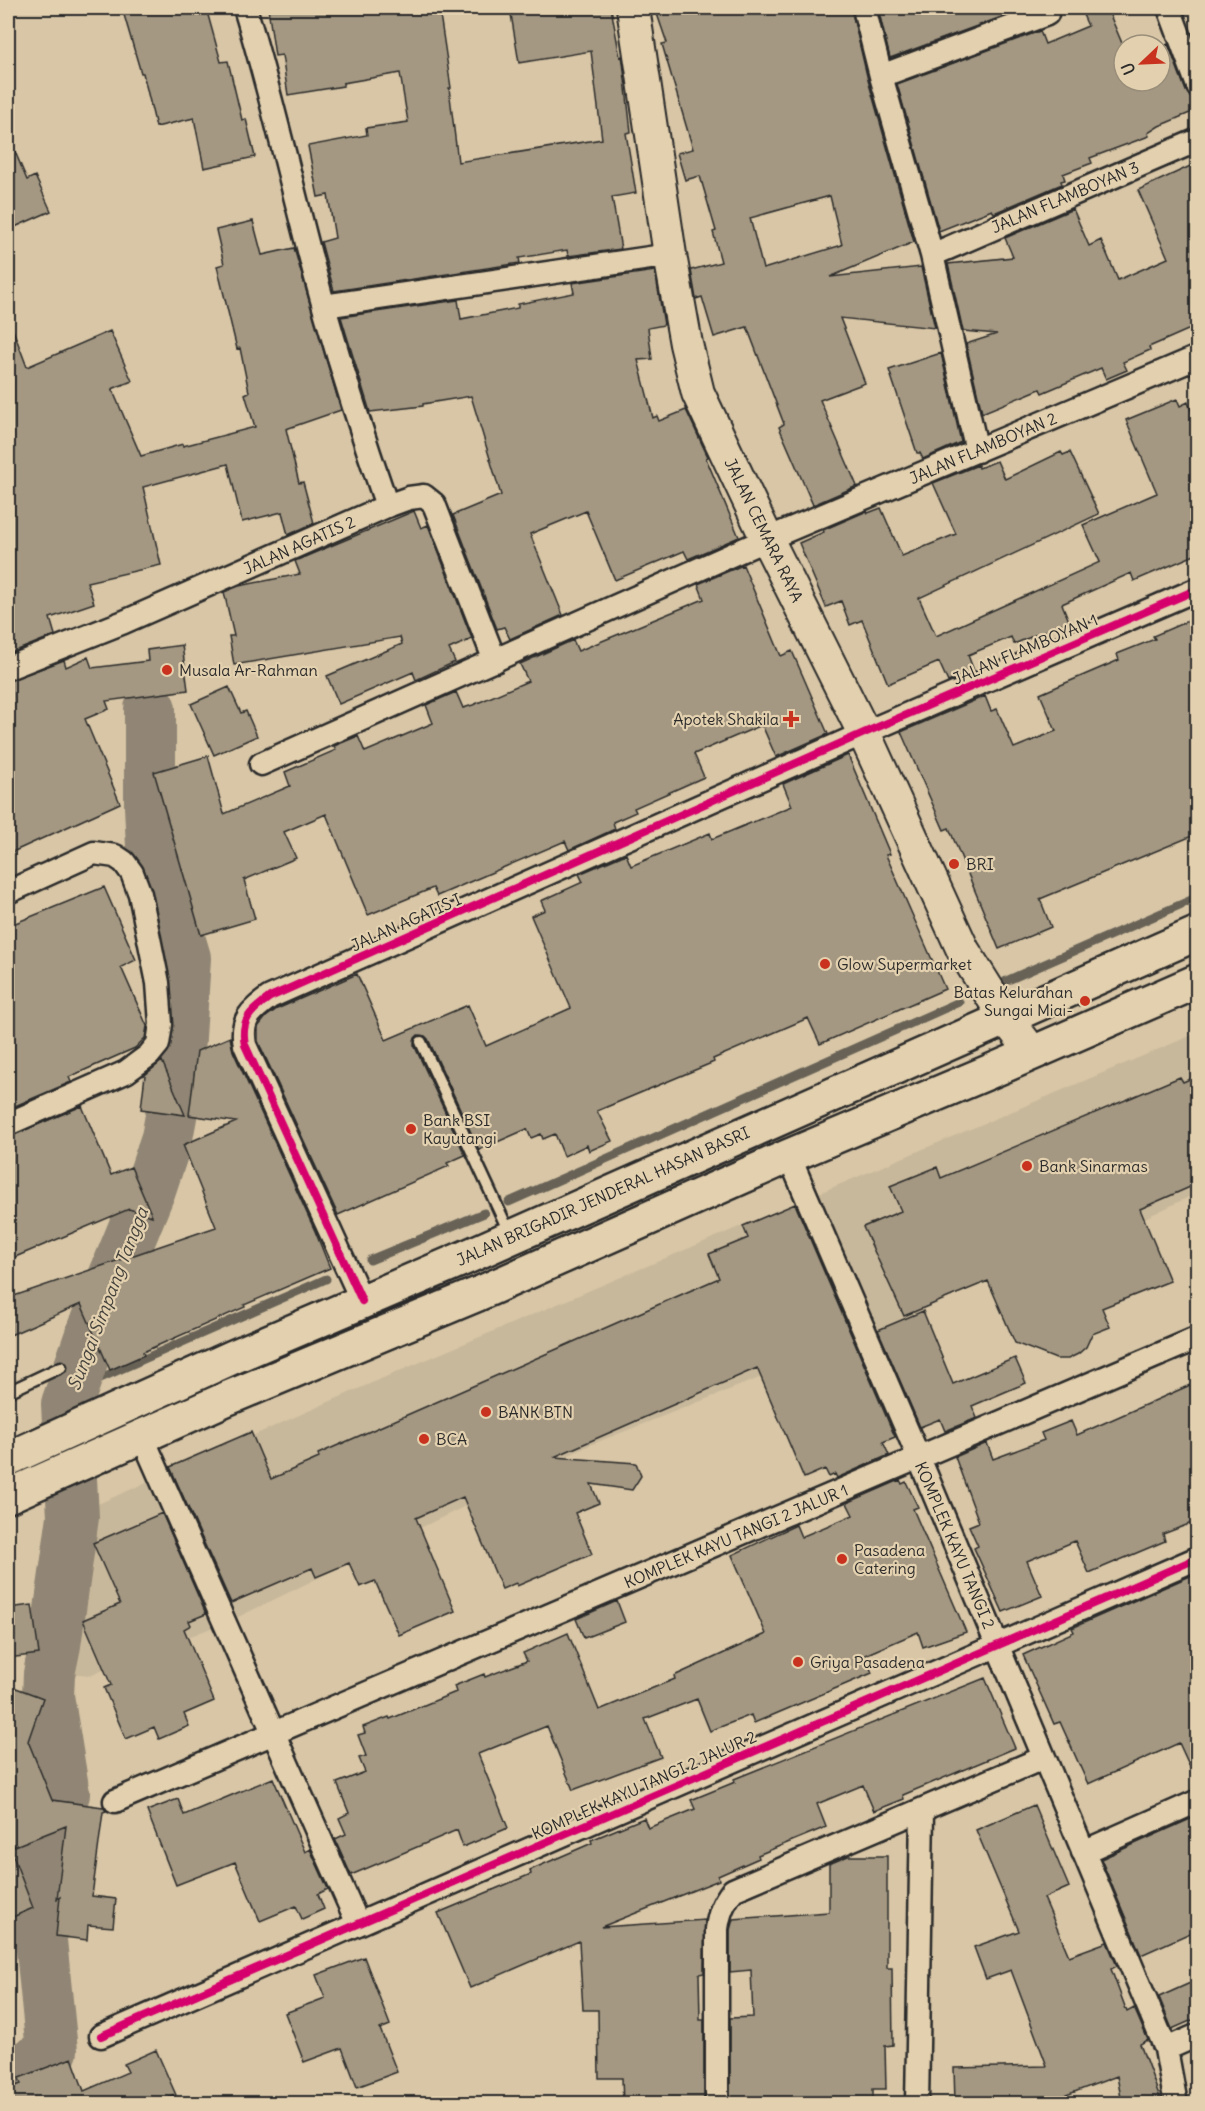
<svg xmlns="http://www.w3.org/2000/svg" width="1205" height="2111" font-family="Delius,sans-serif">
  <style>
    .built { fill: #c8b89b }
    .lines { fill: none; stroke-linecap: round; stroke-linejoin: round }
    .stream { stroke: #686257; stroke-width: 9 }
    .river { stroke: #918674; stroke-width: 52 }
    .building { fill: #a49882; stroke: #2b2b2b; stroke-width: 1.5; fill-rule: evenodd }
    .lane-casing { stroke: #2b2b2b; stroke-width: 15 }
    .street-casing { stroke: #2b2b2b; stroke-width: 27 }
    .secondary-casing { stroke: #2b2b2b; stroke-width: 36 }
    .highway-casing { stroke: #2b2b2b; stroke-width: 38 }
    .lane { stroke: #e3d0ae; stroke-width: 10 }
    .street { stroke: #e3d0ae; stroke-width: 22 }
    .secondary { stroke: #e3d0ae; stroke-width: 32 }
    .highway { stroke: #e3d0ae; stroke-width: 33 }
    .cycleway-casing { stroke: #e3d0ae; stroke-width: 11 }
    .cycleway { stroke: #d6006c; stroke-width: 8 }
    .poi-dot { fill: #c8321e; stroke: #e3d0ae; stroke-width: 2 }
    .labels { text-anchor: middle; stroke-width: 4.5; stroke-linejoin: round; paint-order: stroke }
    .street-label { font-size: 16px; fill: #2b2b2b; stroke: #e3d0ae }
    .poi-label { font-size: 16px; fill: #2b2b2b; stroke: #e3d0ae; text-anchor: start }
    .water-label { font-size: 18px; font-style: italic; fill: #44423d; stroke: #e3d0ae }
  </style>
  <rect width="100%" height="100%" fill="#d8c6a6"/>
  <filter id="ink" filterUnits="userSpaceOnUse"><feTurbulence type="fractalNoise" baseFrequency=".0167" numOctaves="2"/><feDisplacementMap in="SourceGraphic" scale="12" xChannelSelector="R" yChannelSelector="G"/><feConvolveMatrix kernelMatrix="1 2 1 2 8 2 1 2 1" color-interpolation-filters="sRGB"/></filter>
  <g filter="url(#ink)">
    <!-- built -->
    <path class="built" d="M1197,1033V1193L1143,1219L993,1270L940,1302L845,1344L590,1445L234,1619L91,1675L68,1673L71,1590L89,1508L383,1378Z"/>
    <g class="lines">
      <!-- stream -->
      <path class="stream" d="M1006,981L1198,897
        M509,1202L959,1002
        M370,1260L484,1213
        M71,1391L326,1279"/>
      <!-- river -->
      <path class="river" d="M8,2079L52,2051L34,1870L64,1794L48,1696L49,1674L55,1645L73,1517L67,1404L93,1329L150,1189L167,1138L177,1084L185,958L152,847L150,806V709"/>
    </g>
    <!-- building -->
    <path class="building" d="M122,8H206L221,62L228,61L242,120L246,119L255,157L204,168L194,118L156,127L143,73H141Z
      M268,8H439L451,88H449L458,162L602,139L591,51L519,63L510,8H611L620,57L622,56L623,62L631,132L626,133L636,193L612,197L621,249L568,256L567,250L519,258L520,263L334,291L321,242L335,238L328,195L318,197L308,146L367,135L366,128L408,122L400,73L343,83V86L288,95L282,55L275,56Z
      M655,8H851L868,80L914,242L830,277L921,267L935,328L840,318L865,383L820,400L857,486L813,505L779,427L784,424L747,327L714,337L702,297L696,299L691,270L721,262L713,232L716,231L700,176L685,180L677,153L693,149L662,44L667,43ZM830,196L842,245L763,269L750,218Z
      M878,8H1026L890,58Z
      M1080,8H1107L1124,48V81H1160V48L1168,44L1186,91L1190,97L1197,99V110L1159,126L1148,133L1149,136L1090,158L1092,163L1063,174L1065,180L1061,181L1062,184L994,213L992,210L939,231L897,84L1040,31L1045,44L1088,26Z
      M8,135L27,180L35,176L51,211L8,230Z
      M1197,163V326L1149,347L1150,350L1123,362L1127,370L1106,379L1101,368L1042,393L1040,389L982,413L966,344L997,334L963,331L948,264L1013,257L1005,238L1073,209L1089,246L1101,240L1118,280L1168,258L1138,190Z
      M253,221L262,255L294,248L341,410L286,429L299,483L303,482L314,523L288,535L282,512L242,522L228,464L143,487L161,565L87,582L94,603L50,618L55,635L8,654V322H10L27,367L110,331L132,381L112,389L141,456L183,444V446L255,427L245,394L249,392L240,348L237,349L217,266L224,264L216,230Z
      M655,271L664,325L648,328L652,359L638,360L653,418L657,416L659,421L686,410L708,457L706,458L739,537L688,559L684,551L615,580L586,511L530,534L563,615L510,639L504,627L497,629L453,515L501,495L471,396L423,404V406L370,412L341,317L458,300L461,319L518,308V304L574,293L572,283Z
      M941,353L961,442L923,459L920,453H917L889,370Z
      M1177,399L1180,406L1188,402L1197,426V554L1134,581L1131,573L1062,604L1069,621L1014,644L1011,637L968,655L974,671L948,682L939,662L888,684L862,620L850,625L841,601L826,607L799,543L824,532L823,530L867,511L868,513L881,508L902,556L956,534L933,483L978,465L979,468L997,461L1005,479L1061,452L1063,455L1070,452L1099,514L919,598L936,636L1100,562L1083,525L1157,493L1126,420Z
      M414,511L421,528L428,525L472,639L449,649L455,662L416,680L413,672L339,704L327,676L402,644L400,637L234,665L229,636H234L224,592L239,586L300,574L295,561Z
      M743,565L781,656L792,651L828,734L776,757L762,725L694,754L704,777L634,808L636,812L613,822L615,829L569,850L565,841L437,896L433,888L368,915L326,814L284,832L296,858L244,880L255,919L201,935L154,772L208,756L224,814L290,786L285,772L336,750L334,746L358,736L365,752L433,723L426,705L456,692L463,708L473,705L528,681L520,664L573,640L578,651L704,599L698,584Z
      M1197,617V834L1040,899L1051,927L999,949L949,828L944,830L901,732L985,696L991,711L997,709L1014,748L1056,731L1040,694L1119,660L1117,654L1155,639L1153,636Z
      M182,645L188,690L106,701L109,709L85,719L120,803L8,854V681L64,660L66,667L88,657L92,668L148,661L147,650Z
      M229,687L241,713L246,711L257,736L214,755L191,704Z
      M848,755L890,854L886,855L945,989L820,1044L808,1018L713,1059L714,1062L597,1111L612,1141L589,1151L587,1145L564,1156L555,1134L543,1139L541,1134L531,1138L527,1129L479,1150L428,1039L425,1036L418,1035L415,1038L414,1045L465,1155L447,1163L449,1166L338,1215L258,1041V1027L266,1017L277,1009L357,974L386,1040L468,1005L486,1046L571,1008L531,916L545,910L541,901L583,882L579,874L626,854L631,866L710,833L712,839L792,806L783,784Z
      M104,887L136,960L121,967L147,1026L145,1038L135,1048L69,1077L71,1082L8,1109V926Z
      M230,1037L233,1051L315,1231L330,1268L244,1305L245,1307L143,1352L144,1355L110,1370L81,1304L8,1336V1298L216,1227L183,1145L236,1122L189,1115L197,1051Z
      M162,1061L185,1115L141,1109L145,1075Z
      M1197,1076V1184L1140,1209L1170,1281L1102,1308L1110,1327L1092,1334L1086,1347L1078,1354L1068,1359H1056L1015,1343L988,1281L904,1316L863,1227L901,1211L890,1186L937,1167L941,1178L1180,1077L1183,1082Z
      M82,1106L111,1175L131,1167L152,1216L129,1209L8,1260V1137Z
      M795,1204L895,1437L883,1442L889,1455L837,1478L835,1474L829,1477L825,1469L804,1478L757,1368L554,1457L636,1463L641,1476L632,1490L591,1484L599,1503L575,1513L592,1554L517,1586L516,1583L502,1589L463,1497L416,1518L455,1611L399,1635L375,1581L360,1587L349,1563L316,1577L312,1568L231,1603L170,1467L251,1432L271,1479L319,1458L318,1454L719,1278L709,1254L748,1238L743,1226Z
      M923,1311L953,1384L1015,1358L1026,1383L972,1406L977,1418L945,1431L940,1419L920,1427L878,1330Z
      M1197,1382V1521L1163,1534L1165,1541L1089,1573L1075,1541L1027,1561L1042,1596L1003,1612L974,1548L978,1546L969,1526L979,1522L955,1457L987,1443L993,1459L1044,1440L1041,1433L1071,1421L1077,1435Z
      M900,1480L902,1484L906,1482L918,1507L913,1509L966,1632L923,1647L918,1632L865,1655L872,1673L754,1723L751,1715L710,1731L697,1699L645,1719L661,1757L573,1790L547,1726L478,1754L508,1828L463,1847L457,1830L351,1875L335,1839L346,1834L339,1818L349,1813L337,1783L365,1772L359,1758L366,1756L358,1735L365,1733L363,1727L389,1717L390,1719L456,1692L454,1686L484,1674L485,1677L527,1661L523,1653L568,1633L599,1710L675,1679L674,1676L766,1634L732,1555L796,1525L801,1537L853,1515L847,1503Z
      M162,1513L206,1614L189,1621L191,1625L184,1629L214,1701L184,1714L189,1726L159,1739L154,1727L126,1739L104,1688L111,1685L83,1620L120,1604L93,1543Z
      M1197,1573V1782L1179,1743L1088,1784L1060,1722L1054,1724L1023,1655L1074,1632L1072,1628Z
      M617,1601L625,1622L584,1638L576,1619Z
      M32,1605L39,1654L8,1658V1608Z
      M985,1678L1015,1748L903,1795L904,1799L874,1811L863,1785L817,1804L826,1827L758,1855L759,1858L718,1876L719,1880L601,1927L705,1920L704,1973L699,1974L700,2020H704V2103H623L622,2078H599L598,2010H583L579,1941L470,1988L438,1913L531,1874L530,1870L592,1843L591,1840L644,1818L648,1828L695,1809L691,1800L735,1782L734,1779Z
      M8,1685L43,1698L28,1741L52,1800L103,1807L106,1811L103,1812L92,1896L116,1899L113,1927L88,1925L87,1940L56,1936L60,1897L57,1899L66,1826L10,1848L33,1908L8,1919Z
      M273,1778L305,1852L310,1849L328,1889L318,1894L324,1909L302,1919L296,1906L260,1921L235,1862L176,1885L147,1811L178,1799L184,1815Z
      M1034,1805L1069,1887L1044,1898L1069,1956L1107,1942L1117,1966L1111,1969L1127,2012L1134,2008L1148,2040L1140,2044L1162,2103H1122L1117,2076L1045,2103H955L954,2068L1047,2066L1011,1970L986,1979L974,1947L1019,1931L976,1830Z
      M1197,1816V1930L1141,1955L1101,1859Z
      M848,1856H887V1968H892L893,2045L885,2046L886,2089H873V2103H730V2018L753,2017L751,1970L730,1972V1930L733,1919L829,1912V1864Z
      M364,1957L390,2025L380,2029L397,2072L357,2087L342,2048L304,2062L285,2013L325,1998L316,1975Z
      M1197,1980V2018L1172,2029L1159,1997Z
      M156,2050L176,2095L156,2103H8V2089L21,2084L19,2078L72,2058L84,2091L128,2072L124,2064Z"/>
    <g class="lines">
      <!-- lane casing -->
      <g class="lane-casing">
        <path id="lane" d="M421,1042L510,1234
          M8,1392L61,1367"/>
      </g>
      <!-- street casing -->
      <g class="street-casing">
        <path id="street" d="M245,8C275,106 296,207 324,307C343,374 364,440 387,506
          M864,8L881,76L932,255L977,451
          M1169,8L1198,86
          M881,76L1047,14
          M932,255L1198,140
          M324,306L670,255
          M8,668L124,622L387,506L409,498L424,496L434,504L495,661
          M261,764L767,539L1198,357
          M8,892L94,853L115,856L124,862L132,873L140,894L158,983L161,1024L158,1044L149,1055L126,1072L8,1124
          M789,1156L919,1458L1166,2049L1176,2104
          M362,1301L245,1045C240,1019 251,1011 270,997L864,733L1198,589
          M142,1436L358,1924
          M115,1801L1198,1338
          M1083,1852L1198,1801
          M101,2036L1198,1558
          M1166,2049L1198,2035
          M717,2104V1929C719,1913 723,1903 733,1890L1043,1758
          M917,2104L922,1811"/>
      </g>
      <!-- secondary casing -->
      <g class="secondary-casing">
        <path id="secondary" d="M633,8L670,255L686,344L698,393L767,539L864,733L963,950L1005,1017L1032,1052"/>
      </g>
      <!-- highway casing -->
      <g class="highway-casing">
        <path id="highway" d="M8,1459L233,1357L462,1259L1198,933
          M8,1496L228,1398L478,1294L789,1156L1003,1066L1198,981"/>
      </g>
      <!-- lane -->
      <use href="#lane" class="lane"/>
      <!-- street -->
      <use href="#street" class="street"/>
      <!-- secondary -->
      <use href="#secondary" class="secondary"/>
      <!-- highway -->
      <use href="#highway" class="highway"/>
      <!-- cycleway casing -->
      <g class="cycleway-casing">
        <path id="cycleway" d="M362,1301L245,1045C240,1019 251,1011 270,997L864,733L1198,589
          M101,2036L1198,1558"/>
      </g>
      <!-- cycleway -->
      <use href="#cycleway" class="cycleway"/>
    </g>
  </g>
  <!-- markers -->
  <g class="poi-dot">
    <circle cx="167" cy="670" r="6"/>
    <path d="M788 710h6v6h6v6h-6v6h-6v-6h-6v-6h6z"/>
    <circle cx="954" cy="864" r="6"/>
    <circle cx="825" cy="964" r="6"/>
    <circle cx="1085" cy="1001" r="6"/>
    <circle cx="411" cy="1129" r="6"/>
    <circle cx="1027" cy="1166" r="6"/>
    <circle cx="486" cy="1412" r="6"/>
    <circle cx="424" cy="1439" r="6"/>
    <circle cx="842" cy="1559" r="6"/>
    <circle cx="798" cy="1662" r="6"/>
  </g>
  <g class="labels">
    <!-- street labels -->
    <g class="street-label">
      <text transform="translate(1065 197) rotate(-23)" y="6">JALAN FLAMBOYAN 3</text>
      <text transform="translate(983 448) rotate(-23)" y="6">JALAN FLAMBOYAN 2</text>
      <text transform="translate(764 530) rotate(64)" y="6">JALAN CEMARA RAYA</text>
      <text transform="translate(299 545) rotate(-24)" y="6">JALAN AGATIS 2</text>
      <text transform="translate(1025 649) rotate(-23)" y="6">JALAN FLAMBOYAN 1</text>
      <text transform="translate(406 922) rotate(-24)" y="6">JALAN AGATIS I</text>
      <text transform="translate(603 1196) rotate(-24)" y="6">JALAN BRIGADIR JENDERAL HASAN BASRI</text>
      <text transform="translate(736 1536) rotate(-23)" y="6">KOMPLEK KAYU TANGI 2 JALUR 1</text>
      <text transform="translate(955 1545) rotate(67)" y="6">KOMPLEK KAYU TANGI 2</text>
      <text transform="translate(644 1785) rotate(-24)" y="6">KOMPLEK KAYU TANGI 2 JALUR 2</text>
    </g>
    <!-- poi labels -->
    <g class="poi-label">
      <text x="179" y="676">Musala Ar-Rahman</text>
      <text x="779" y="725" text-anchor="end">Apotek Shakila</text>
      <text x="966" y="870">BRI</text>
      <text x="837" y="970">Glow Supermarket</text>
      <text x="1073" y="998" text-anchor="end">Batas Kelurahan<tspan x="1073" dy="18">Sungai Miai-</tspan></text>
      <text x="423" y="1126">Bank BSI<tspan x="423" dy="18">Kayutangi</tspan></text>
      <text x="1039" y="1172">Bank Sinarmas</text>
      <text x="498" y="1418">BANK BTN</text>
      <text x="436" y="1445">BCA</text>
      <text x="854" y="1556">Pasadena<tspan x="854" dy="18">Catering</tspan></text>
      <text x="810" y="1668">Griya Pasadena</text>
    </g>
    <!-- water labels -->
    <g class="water-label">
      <text transform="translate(108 1299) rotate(-69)" y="6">Sungai Simpang Tangga</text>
    </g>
  </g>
  <!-- margin -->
  <rect width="1205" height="2111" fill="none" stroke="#e3d0ae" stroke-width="30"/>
  <rect x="15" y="15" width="1175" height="2081" fill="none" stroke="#2b2b2b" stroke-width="2" filter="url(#ink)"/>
  <!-- north arrow -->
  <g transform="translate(1142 63) rotate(247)"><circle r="28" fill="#e3d0ae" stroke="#998e7a" stroke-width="1.5"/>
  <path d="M0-4.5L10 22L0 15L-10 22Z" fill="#c8321e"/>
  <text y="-9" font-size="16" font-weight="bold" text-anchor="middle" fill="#2b2b2b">U</text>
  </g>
</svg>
